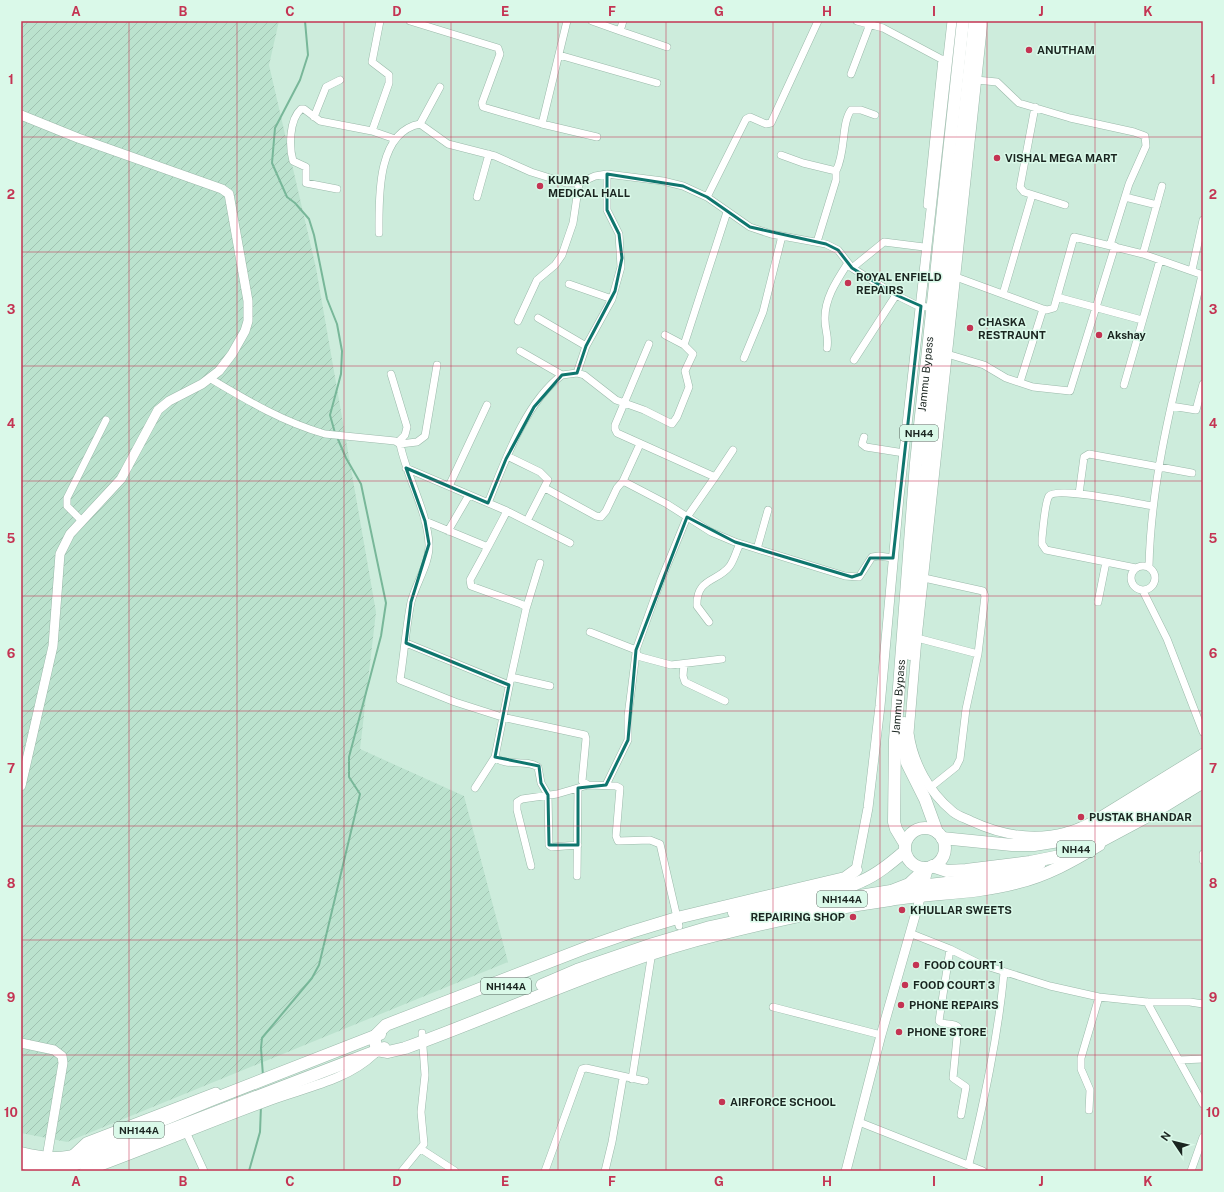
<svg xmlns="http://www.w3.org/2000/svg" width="1224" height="1192" font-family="'Public Sans',sans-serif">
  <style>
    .industrial { fill: url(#industrial-furrows) }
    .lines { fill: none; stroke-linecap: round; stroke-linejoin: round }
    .stream { stroke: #78b799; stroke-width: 2 }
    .minor-casing { stroke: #9bb9aa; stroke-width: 8 }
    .tertiary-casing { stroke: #9bb9aa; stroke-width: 10 }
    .trunk-casing { stroke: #9bb9aa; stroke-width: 13 }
    .minor { stroke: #fff; stroke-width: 7 }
    .tertiary { stroke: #fff; stroke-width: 9 }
    .trunk { stroke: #fff; stroke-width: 12 }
    .marked { fill: none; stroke: #0f766e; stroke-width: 3; stroke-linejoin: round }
    .grid { fill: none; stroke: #c43453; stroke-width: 1; stroke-opacity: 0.55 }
    .poi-dot { fill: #c43453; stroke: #daf9e9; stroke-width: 1.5 }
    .labels { text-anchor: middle; stroke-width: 3; stroke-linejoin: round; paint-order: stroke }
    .shield { fill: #daf9e9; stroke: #54655c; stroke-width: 1 }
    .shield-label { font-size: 10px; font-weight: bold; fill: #1a2520 }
    .poi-label { font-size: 11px; font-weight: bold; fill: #1a2520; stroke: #daf9e9; text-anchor: start }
    .street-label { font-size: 11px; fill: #1a2520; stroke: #daf9e9 }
    .neatline { fill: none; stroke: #c43453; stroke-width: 1.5 }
    .grid-label { font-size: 13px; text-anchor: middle; font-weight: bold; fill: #c43453 }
  </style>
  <defs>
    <pattern id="industrial-furrows" width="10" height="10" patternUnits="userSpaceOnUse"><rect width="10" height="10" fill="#bbe2ce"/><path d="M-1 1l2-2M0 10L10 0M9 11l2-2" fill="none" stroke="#a0c2b1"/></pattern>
  </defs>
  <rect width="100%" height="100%" fill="#cdecdc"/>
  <!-- industrial -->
  <path class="industrial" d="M21,21H279L269,65L316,268L376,612L360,749L464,796L508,962L67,1142L21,1133Z"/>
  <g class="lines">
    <!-- stream -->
    <path class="stream" d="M305,21L308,55L300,80L275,128L272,163L287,197L295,203L309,219L314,235L327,299L337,324L342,351L341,374L330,415L335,433
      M263,1076L261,1048L262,1038L312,978L319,965L360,794L349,777V757L381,636L386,603L361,484L346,458L337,437
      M249,1171L260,1132L261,1106"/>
    <!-- minor casing -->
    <g class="minor-casing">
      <path id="minor" d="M410,21L498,48L500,54L482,103L483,107L542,124
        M567,21L542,124L597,137
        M592,21L620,31L623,21
        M857,21L883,28L945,61
        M620,31L667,47
        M559,55L657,83
        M851,74L870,24
        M976,80L997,82L1019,103L1070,118L1134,132L1145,136L1146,146L1129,184L1110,245
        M1035,107L1020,187L1024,192L1065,205
        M314,117L326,87L340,80
        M420,124L440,87
        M372,131L389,83V75L372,62L380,21
        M781,155L803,163L836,171V180L817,242
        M836,171C846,152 841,124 851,110H861L875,115
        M337,189L306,183V167L293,161C289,147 289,120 301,109H304L320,121L372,131L395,139
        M477,197L489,154
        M707,197L746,119L750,117L766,124L771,123L818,21
        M1125,197L1157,205
        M927,205L942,59
        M379,233C379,200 376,132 420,124L448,144L495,156L531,172L566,183H579L595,176L607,174L663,181L683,186L707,197L750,227L771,234L826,244L838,250L852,268L896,295L916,305L932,308
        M1143,254L1162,186
        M852,268L884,242L924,247
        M1192,270L1203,220
        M956,277L1043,309L1020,382
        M569,284L612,299
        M1003,294L1032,195
        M1057,297L1142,320
        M1043,309L1047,310L1054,308L1074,237L1143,254L1203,275
        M538,318L586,346
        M518,321L537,280L555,265L562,255L573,223L579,183
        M649,344L615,425V429L617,433L715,477L733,450
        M684,345L727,212
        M827,348C829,336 825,331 825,320C824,299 837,280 848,263
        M520,351L562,375L577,373L584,375L616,400L644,410L672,424L677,417L689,387L685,371L693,354L684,345L665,335
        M947,354L984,365L1006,378L1033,387L1070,391L1115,246
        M744,358L763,312L782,236
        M854,360L896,295
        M577,373L586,346L612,299L621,267L619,234L607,210V174
        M391,374L407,427L405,435L398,442
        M211,379C248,401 283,422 325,434L395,441L400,444C407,478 427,510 429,544C430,563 416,583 411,602C406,627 404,655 400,680L455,702L502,717L585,735L586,739L582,781L588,785L616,786L620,788L616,836L618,841L650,840L660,844L679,926
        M1124,385L1160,260
        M1171,406L1196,410L1203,384
        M864,437L862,444L866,447L904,453
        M400,444L417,442L425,436L437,365
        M507,456L540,472L548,480L527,521
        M406,468L507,511L488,547L425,521
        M715,477L687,517L661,580L636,650L637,655L641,657L671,665L722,659
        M623,481L667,504L711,532L735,542L845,576L859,577L872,557L879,556L893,558
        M449,486L487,405
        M545,488L596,516L601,517L606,511L617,488L623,481L640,444
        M1079,494L1084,457L1089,454L1192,473
        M488,503C505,461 525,403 562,375
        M507,511L570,543
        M82,521L67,506V498L106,420
        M448,531L469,495
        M488,547L470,580L471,586L521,604L525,606L526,609L511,677L550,686
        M757,549L768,510
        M1131 578a12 12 0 1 1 24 0a12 12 0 1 1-24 0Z
        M1149,567C1151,468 1180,371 1202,275
        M1136,568L1046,550L1042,544V538C1043,529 1045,502 1049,496C1057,486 1138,504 1153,506
        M924,578L983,591L985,596L978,654L966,709L960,759L956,767L931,787
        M1143,591L1167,639L1203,732
        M1098,602L1106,562
        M526,609L540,563
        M709,622L697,606C696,578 717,582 729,567C734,561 736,551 740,544
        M590,632L636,650
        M917,638L978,654
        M406,643L509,685
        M684,664L683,676L685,682L725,701
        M511,677L495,757C505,767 526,759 538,767L541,783L548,795L549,845L552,847L578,845
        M606,785L628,740V716L636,653
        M475,788L495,757
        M1203,854V860
        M531,866L517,810V802L522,799L557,794L588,785
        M577,876L578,788
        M912,934L950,949L980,964L1050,986L1099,997L1147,1002H1190L1203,1004
        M950,949L939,1021C944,1026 953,1022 958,1027L953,1078L966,1087L961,1115
        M1147,1002L1203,1104
        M773,1007L881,1035
        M1179,1060L1203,1059
        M632,1079L652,952
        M1089,1110L1090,1090L1081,1069V1058L1099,997
        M859,1122L983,1171
        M187,1134L204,1171
        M421,1149L455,1171
        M969,1164C984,1101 998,1037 1004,973
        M402,1171L424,1144L421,1112L425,1075L422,1033
        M545,1171L582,1069L586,1068L645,1081
        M605,1171L612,1142L623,1078
        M1191,1171L1203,1137"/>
    </g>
    <!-- tertiary casing -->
    <g class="tertiary-casing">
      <path id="tertiary" d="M983,21L917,638L909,733C913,763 929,792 952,811C957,816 965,818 971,821C1001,835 1033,841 1066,832C1075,830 1083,826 1091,822
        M21,115L78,138L222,189L229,194L248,301V321L245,331L232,354L219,371L202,384L169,401L158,410L121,479L70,534L60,554L53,646L21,786
        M1088,826L1091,822L1203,753
        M1093,847L1151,816L1203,784
        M856,870L868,808L880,706L899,497L952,21
        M21,1043L54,1050L62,1056L63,1063L46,1163
        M70,1157L86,1142L216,1092
        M84,1171L95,1168C152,1147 209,1123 266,1102C302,1088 346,1081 374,1054
        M846,1171L881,1035L929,867"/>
    </g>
    <!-- trunk casing -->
    <g class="trunk-casing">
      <g id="trunk">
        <path d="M910,654L935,379L975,21"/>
        <path d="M904,723L903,740L907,763L925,799L937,832"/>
        <circle cx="925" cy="848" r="20"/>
        <path d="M942,838L1012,845H1034L1078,838L1203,763"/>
        <path id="s1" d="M905,844L896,829L894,822L895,740L916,463L963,21"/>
        <path d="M932,866L947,871L966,870L1030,862L1060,856L1079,848L1105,834L1203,775"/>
        <path d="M856,870L845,878L677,918L631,932L588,947L386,1025L374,1037L377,1050L388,1052L405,1048C511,1010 612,960 721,934C776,920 833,908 890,900C931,893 975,894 1016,883C1046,876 1073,861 1099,845"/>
        <path d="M902,888L1008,876L1025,872L1040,863"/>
        <path d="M734,913C773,904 827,898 862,881C878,874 892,862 905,851"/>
        <path d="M542,985L577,970L653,944L710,927L841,899L891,891L909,884L926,868"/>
        <path d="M21,1153C42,1158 59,1161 80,1154L211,1100L380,1034"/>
        <path d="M21,1163L54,1170L64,1168L123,1148L384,1048"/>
      </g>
    </g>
    <!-- minor -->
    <use href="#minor" class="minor"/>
    <!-- tertiary -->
    <use href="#tertiary" class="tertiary"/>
    <!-- trunk -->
    <use href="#trunk" class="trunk"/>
  </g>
  <!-- marked area -->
  <path class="marked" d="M607,174L683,186L707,197L750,227L826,244L838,250L852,268L896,295L921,306L893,558H870L861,574L852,577L735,542L687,517L636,650L628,740L606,785L578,788V845H549L548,795L541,783L539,766L495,757L509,685L406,643L411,602L429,544L425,521L406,468L488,503L506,459L534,407L562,375L577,373L586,346L615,291L622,258L619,234L607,210Z"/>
  <!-- grid -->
  <path class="grid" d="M129,21V1171M237,21V1171M344,21V1171M451,21V1171M558,21V1171M666,21V1171M773,21V1171M880,21V1171M987,21V1171M1095,21V1171M21,137H1203M21,252H1203M21,366H1203M21,481H1203M21,596H1203M21,711H1203M21,826H1203M21,940H1203M21,1055H1203"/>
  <!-- markers -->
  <g class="poi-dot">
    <circle cx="1029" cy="50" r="4"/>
    <circle cx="997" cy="158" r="4"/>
    <circle cx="540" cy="186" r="4"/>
    <circle cx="848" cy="283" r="4"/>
    <circle cx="970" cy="328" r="4"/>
    <circle cx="1099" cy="335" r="4"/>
    <circle cx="1081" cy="817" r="4"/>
    <circle cx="902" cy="910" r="4"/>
    <circle cx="853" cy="917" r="4"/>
    <circle cx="916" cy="965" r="4"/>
    <circle cx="905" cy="985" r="4"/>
    <circle cx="901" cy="1005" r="4"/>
    <circle cx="899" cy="1032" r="4"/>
    <circle cx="722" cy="1102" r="4"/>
  </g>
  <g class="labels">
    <!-- shield labels -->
    <g class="shield">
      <rect x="900" y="425" width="38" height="16" rx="3"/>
      <rect x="1057" y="841" width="38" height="16" rx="3"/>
      <rect x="817" y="891" width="50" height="16" rx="3"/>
      <rect x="481" y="978" width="50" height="16" rx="3"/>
      <rect x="114" y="1122" width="50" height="16" rx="3"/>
    </g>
    <g class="shield-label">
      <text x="919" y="437">NH44</text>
      <text x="1076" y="853">NH44</text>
      <text x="842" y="903">NH144A</text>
      <text x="506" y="990">NH144A</text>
      <text x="139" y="1134">NH144A</text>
    </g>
    <!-- poi labels -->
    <g class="poi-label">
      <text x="1037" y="54">ANUTHAM</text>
      <text x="1005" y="162">VISHAL MEGA MART</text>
      <text x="548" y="184">KUMAR<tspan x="548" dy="13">MEDICAL HALL</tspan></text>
      <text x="856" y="281">ROYAL ENFIELD<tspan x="856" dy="13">REPAIRS</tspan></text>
      <text x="978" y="326">CHASKA<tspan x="978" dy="13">RESTRAUNT</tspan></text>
      <text x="1107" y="339">Akshay</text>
      <text x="1089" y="821">PUSTAK BHANDAR</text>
      <text x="910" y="914">KHULLAR SWEETS</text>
      <text x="845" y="921" text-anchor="end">REPAIRING SHOP</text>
      <text x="924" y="969">FOOD COURT 1</text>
      <text x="913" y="989">FOOD COURT 3</text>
      <text x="909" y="1009">PHONE REPAIRS</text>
      <text x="907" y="1036">PHONE STORE</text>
      <text x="730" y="1106">AIRFORCE SCHOOL</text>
    </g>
    <!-- street labels -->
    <g class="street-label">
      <text dy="4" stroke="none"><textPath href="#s1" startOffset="474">Jammu Bypass</textPath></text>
      <text dy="4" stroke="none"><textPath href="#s1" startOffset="150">Jammu Bypass</textPath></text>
    </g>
  </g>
  <!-- border -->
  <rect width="1224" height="1192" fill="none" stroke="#daf9e9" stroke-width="44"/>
  <!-- north arrow -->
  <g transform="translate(1174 1142) rotate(305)" stroke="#daf9e9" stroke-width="3" paint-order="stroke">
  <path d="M0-3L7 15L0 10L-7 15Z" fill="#1a2520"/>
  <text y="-6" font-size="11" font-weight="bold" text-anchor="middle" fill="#1a2520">N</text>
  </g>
  <rect x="22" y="22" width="1180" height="1148" class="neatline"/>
  <g class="grid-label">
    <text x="76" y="16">A</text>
    <text x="183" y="16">B</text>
    <text x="290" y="16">C</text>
    <text x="397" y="16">D</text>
    <text x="505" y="16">E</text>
    <text x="612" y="16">F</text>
    <text x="719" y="16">G</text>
    <text x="827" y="16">H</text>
    <text x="934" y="16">I</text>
    <text x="1041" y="16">J</text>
    <text x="1148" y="16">K</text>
    <text x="11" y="84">1</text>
    <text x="1213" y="84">1</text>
    <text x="11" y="199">2</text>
    <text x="1213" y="199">2</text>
    <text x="11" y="314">3</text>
    <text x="1213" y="314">3</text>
    <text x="11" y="428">4</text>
    <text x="1213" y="428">4</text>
    <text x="11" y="543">5</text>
    <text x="1213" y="543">5</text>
    <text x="11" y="658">6</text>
    <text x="1213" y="658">6</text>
    <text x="11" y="773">7</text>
    <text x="1213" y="773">7</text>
    <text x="11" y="888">8</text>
    <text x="1213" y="888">8</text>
    <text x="11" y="1002">9</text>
    <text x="1213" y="1002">9</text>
    <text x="11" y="1117">10</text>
    <text x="1213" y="1117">10</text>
    <text x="76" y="1186">A</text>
    <text x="183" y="1186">B</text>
    <text x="290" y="1186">C</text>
    <text x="397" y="1186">D</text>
    <text x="505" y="1186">E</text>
    <text x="612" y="1186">F</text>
    <text x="719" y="1186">G</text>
    <text x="827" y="1186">H</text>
    <text x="934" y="1186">I</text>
    <text x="1041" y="1186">J</text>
    <text x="1148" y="1186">K</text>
  </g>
</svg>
